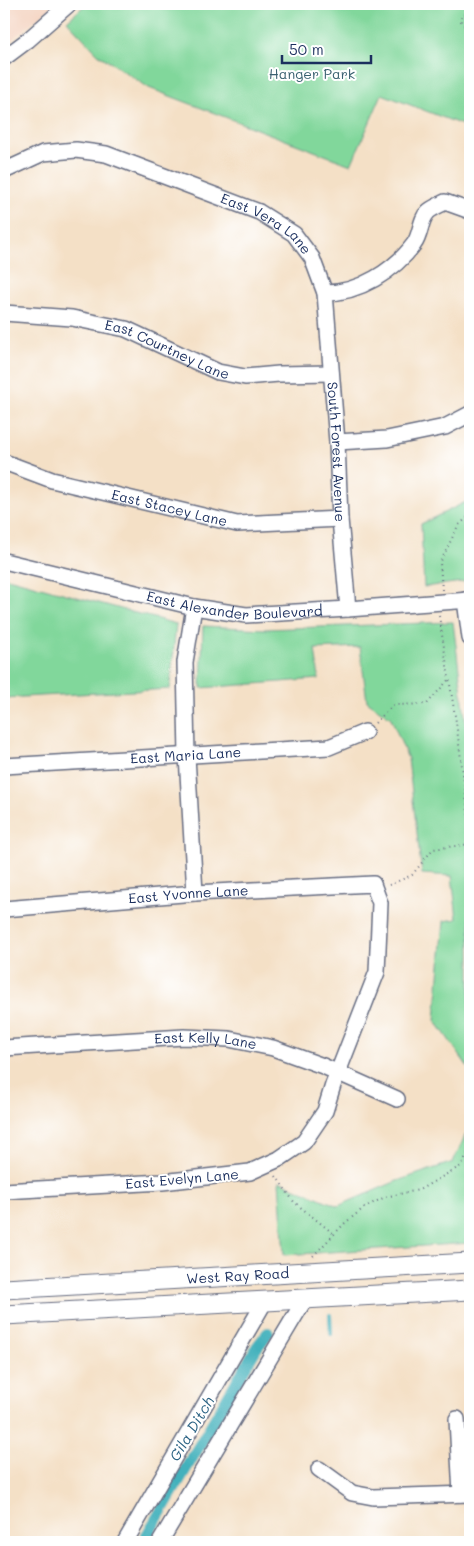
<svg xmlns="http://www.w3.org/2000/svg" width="474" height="1546" font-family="Mali,sans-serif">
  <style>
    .built { fill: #f4d3c0 }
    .park { fill: #81d79b; stroke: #4e837c }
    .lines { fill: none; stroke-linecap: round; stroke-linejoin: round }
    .stream { stroke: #42b1bc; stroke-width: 4 }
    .canal { stroke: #42b1bc; stroke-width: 12 }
    .minor-casing { stroke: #676d82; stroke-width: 18 }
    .major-casing { stroke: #676d82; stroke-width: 21 }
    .path { stroke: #676d82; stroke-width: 2; stroke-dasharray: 1 4; stroke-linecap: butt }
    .minor { stroke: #fff; stroke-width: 15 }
    .major { stroke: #fff; stroke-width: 19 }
    .labels { text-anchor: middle; stroke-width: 4; stroke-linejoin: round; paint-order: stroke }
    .park-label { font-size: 14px; fill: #3a6170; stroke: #fff }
    .street-label { font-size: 14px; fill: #1b2f5e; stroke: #fff }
    .water-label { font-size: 15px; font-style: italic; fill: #2b6384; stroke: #fff }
  </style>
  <rect width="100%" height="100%" fill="#fff"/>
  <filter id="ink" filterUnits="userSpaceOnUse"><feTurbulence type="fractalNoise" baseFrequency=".02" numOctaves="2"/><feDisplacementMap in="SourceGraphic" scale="10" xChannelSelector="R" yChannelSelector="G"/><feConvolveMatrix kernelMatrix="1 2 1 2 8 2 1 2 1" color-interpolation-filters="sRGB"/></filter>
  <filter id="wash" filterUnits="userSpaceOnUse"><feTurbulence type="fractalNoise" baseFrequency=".0096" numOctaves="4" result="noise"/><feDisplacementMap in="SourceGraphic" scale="20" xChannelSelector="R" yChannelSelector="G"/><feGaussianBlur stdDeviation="1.12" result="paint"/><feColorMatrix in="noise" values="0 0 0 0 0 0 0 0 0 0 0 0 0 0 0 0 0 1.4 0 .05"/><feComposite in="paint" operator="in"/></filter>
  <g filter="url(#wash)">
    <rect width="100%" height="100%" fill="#f4e0c6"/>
    <!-- built -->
    <path class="built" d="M4,4H55L4,46Z"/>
    <!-- park -->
    <path class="park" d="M86,4H470V128L382,94L351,165L149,88L98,54L67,21Z
      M470,500V581L424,587L421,524Z
      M4,577L176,624L170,689L4,698Z
      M453,622L470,757V1070L435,1020L444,921L457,919L452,876L422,874L408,759L391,718L367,701L360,647L315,649L319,679L201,688L203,626L265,629Z
      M470,1125V1243L284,1255L279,1181L338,1206L397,1181L453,1162Z"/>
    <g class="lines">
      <!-- stream -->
      <path class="stream" d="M330,1315L331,1334"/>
      <!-- canal -->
      <path class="canal" d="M143,1542L257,1347L268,1333"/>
    </g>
  </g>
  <g filter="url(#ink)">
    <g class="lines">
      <!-- minor casing -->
      <g class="minor-casing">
        <g id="minor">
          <path d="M4,58L28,40L69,4"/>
          <path id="s1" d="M4,171L43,153L76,150L106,154L259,212L294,234L312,258L325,293L337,442L340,519L348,609"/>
          <path d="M325,293C359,293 394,271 414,244C421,235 420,219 428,212C432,208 440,205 445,202L470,211"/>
          <path id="s2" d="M4,313L72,318L126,329L218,372L245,377L279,374L331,373"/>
          <path d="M337,442L387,439L445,427L470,414"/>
          <path id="s3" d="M4,462L52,480L237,524L340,519"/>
          <path id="s4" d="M4,561L194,607L246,615L348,609L470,600"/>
          <path d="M465,600L470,638"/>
          <path d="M194,607L185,662L187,756L195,893"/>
          <path id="s5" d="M4,766L329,747L365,732"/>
          <path id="s6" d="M4,909L195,893L373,884L380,903L377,972L333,1085L325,1111L304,1142L279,1159L250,1172L162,1182L4,1191"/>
          <path id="s7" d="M4,1048L184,1037L229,1039L273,1048L323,1066L397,1099"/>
          <path d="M457,1419L461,1494"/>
          <path d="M319,1469L352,1493L373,1497L470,1494"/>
          <path d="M125,1542L265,1301"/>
          <path d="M160,1542L305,1299"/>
        </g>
      </g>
      <!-- major casing -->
      <g class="major-casing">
        <g id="major">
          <path id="s8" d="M4,1289L470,1263"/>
          <path d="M4,1315L470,1290"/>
        </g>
      </g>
      <!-- path -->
      <path class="path" d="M470,6L467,14L462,15L460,20L464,25L468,24L470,21
        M442,590L440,563L458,526L470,515
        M439,616L456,722L470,826
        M375,723L393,705L427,704L449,679
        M389,885L412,875L433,849L470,844
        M276,1176L294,1202L334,1234
        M313,1256L345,1223L365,1207L385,1197L419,1190L461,1166L470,1149"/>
      <!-- minor -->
      <use href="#minor" class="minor"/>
      <!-- major -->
      <use href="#major" class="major"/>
    </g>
  </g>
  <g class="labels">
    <!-- park labels -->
    <g class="park-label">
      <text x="312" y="79">Hanger Park</text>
    </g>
    <!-- street labels -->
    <g class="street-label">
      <text dy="5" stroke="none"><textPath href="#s1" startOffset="282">East Vera Lane</textPath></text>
      <text dy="5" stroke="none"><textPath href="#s2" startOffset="169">East Courtney Lane</textPath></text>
      <text dy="5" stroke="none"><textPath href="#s1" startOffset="538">South Forest Avenue</textPath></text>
      <text dy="5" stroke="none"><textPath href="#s3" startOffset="172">East Stacey Lane</textPath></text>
      <text dy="5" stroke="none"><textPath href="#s4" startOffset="236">East Alexander Boulevard</textPath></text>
      <text dy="5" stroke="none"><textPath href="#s5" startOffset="182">East Maria Lane</textPath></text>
      <text dy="5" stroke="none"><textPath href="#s6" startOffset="185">East Yvonne Lane</textPath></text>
      <text dy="5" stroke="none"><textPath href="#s7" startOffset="202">East Kelly Lane</textPath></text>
      <text transform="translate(182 1179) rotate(-5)" y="5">East Evelyn Lane</text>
      <text dy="5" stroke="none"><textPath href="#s8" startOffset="234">West Ray Road</textPath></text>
    </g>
    <!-- water labels -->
    <g class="water-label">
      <text transform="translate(192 1429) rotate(-59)" y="5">Gila Ditch</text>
    </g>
  </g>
  <!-- margin -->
  <rect width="474" height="1546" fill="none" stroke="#fff" stroke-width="20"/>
  <!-- scale -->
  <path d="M282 55v8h89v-8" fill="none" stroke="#1b2f5e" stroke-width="2.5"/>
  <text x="289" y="55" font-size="15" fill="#1b2f5e" stroke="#ffffff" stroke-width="4" paint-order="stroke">50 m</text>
</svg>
